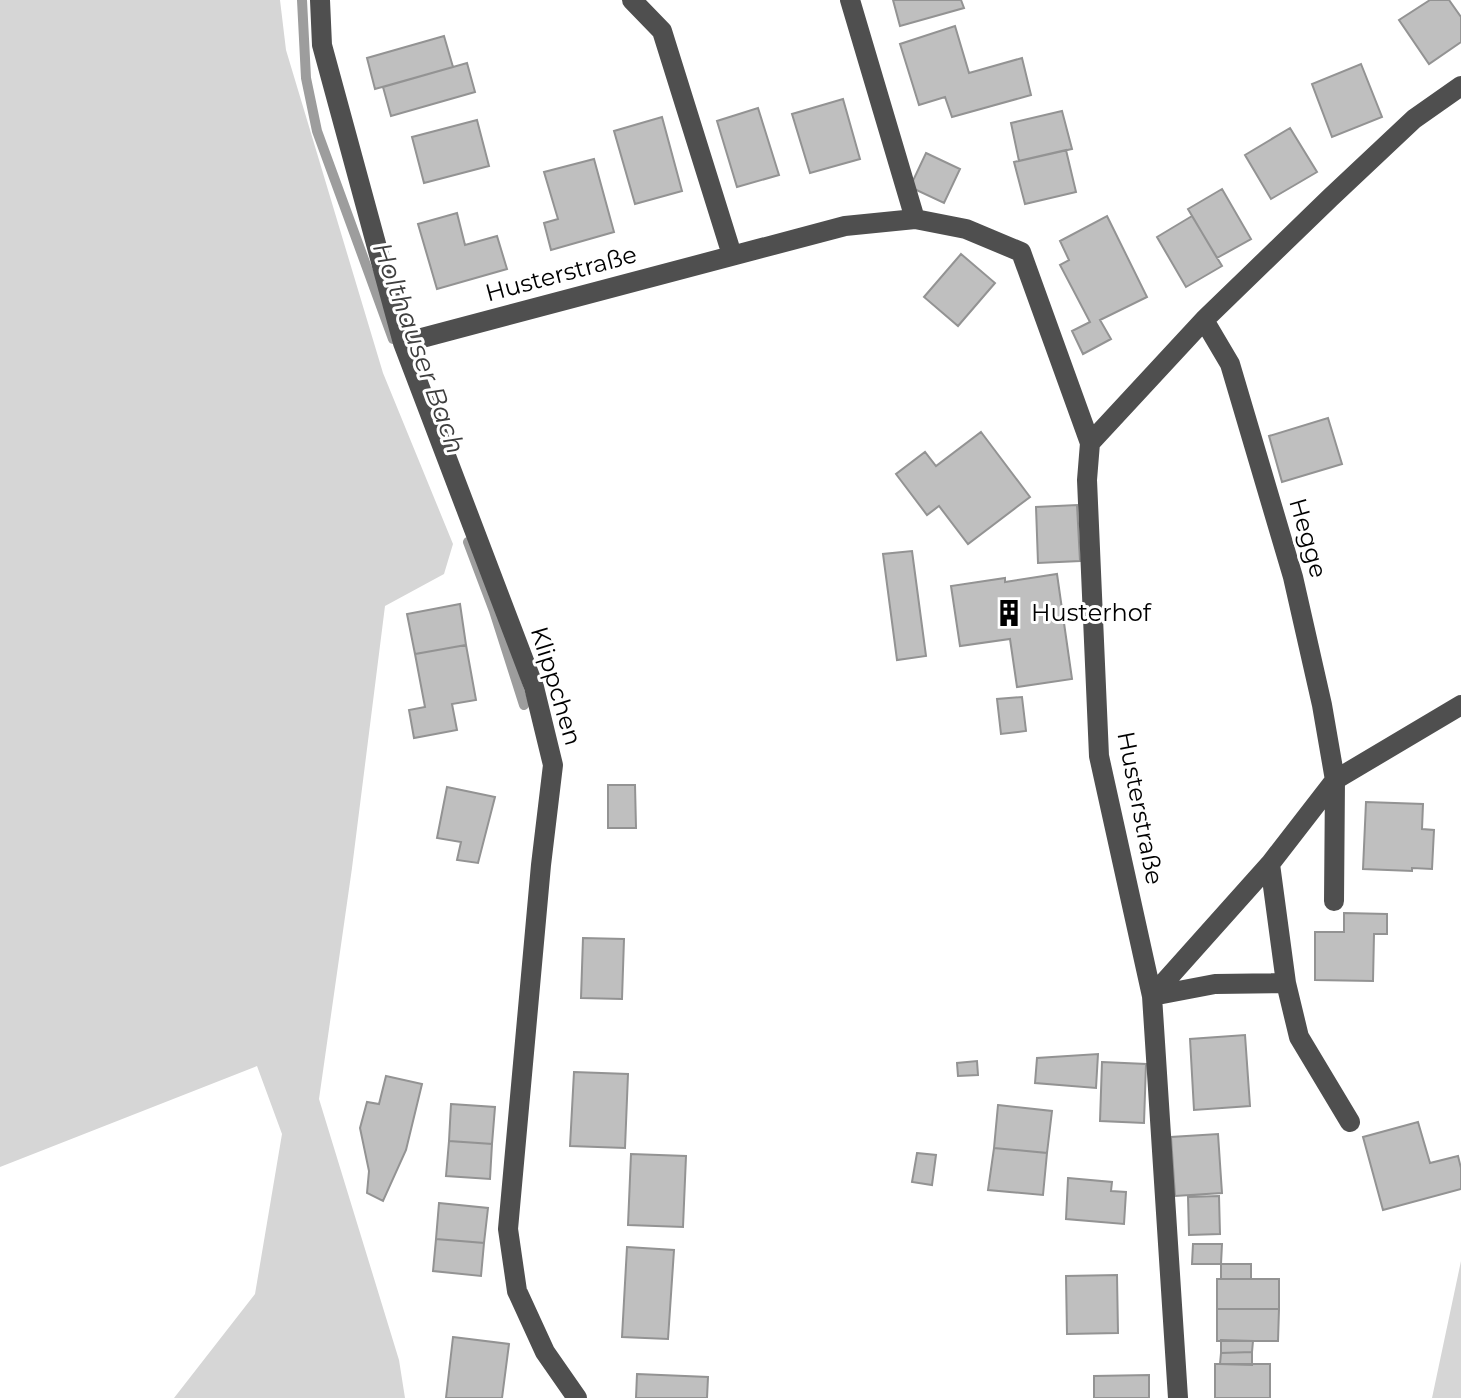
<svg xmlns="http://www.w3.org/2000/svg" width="1461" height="1398" font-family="Montserrat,sans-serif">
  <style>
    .green { fill: #d6d6d6 }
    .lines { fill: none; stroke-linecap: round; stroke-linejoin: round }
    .stream { stroke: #9d9d9d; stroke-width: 10 }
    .building { fill: #bfbfbf; stroke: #939393; stroke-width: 2 }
    .minor { stroke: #4f4f4f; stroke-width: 20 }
    .labels { text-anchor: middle; stroke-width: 6; stroke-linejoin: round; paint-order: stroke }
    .street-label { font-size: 24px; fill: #000; stroke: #fff }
    .poi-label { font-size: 24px; fill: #000; stroke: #fff; text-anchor: start }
    .water-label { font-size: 26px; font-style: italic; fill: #3e3e3e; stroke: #fff }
  </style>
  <rect width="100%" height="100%" fill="#fff"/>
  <!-- green -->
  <path class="green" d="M0,0H280L286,50L383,373L453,544L444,574L385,606L352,868L319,1099L399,1360L405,1398H174L255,1294L282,1134L257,1066L0,1167Z
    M1461,1261V1398H1432Z"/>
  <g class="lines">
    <!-- stream -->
    <path class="stream" d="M302,0L306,78L317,131L393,339
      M468,542L494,611L524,705"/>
  </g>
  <!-- building -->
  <path class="building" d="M893,0H961L964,8L900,26Z
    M1430,0H1449L1461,17V42L1429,64L1399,20Z
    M955,26L969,73L1022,58L1031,95L952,117L945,97L919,105L900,44Z
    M444,36L453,67L375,89L367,58Z
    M467,63L475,92L391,116L383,87Z
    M1361,64L1382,117L1332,137L1312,84Z
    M843,99L860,159L810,173L792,114Z
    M758,108L779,175L737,187L717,121Z
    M1062,111L1072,149L1019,161L1011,123Z
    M662,117L682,191L635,204L614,131Z
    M477,120L489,166L424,183L412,137Z
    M1290,128L1317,172L1271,199L1245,155Z
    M1066,150L1076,192L1025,204L1014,162Z
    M926,153L960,169L944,203L910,187Z
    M594,159L614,232L551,250L544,223L558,219L544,172Z
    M1222,189L1251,239L1217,258L1188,209Z
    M457,213L465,245L497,236L507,269L437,289L418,224Z
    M1107,216L1147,297L1100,320L1111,339L1083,354L1072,331L1090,322L1060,265L1069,260L1060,241Z
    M1192,216L1222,266L1186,287L1157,237Z
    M961,254L995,283L958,326L924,297Z
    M1328,418L1342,464L1282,482L1269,436Z
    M981,432L1030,497L968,544L939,506L927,515L896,474L925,452L936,466Z
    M1077,505L1080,561L1038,563L1036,507Z
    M912,551L926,656L897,660L883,554Z
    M1057,574L1072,679L1017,687L1010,639L960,646L951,586L1005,578V582Z
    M460,604L466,645L415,654L407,614Z
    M466,645L476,700L452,704L457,730L414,738L409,710L425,707L415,654Z
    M1022,697L1026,731L1001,734L997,699Z
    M608,785H635L636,828H608Z
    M447,787L495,797L478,863L457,860L461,842L437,838Z
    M1366,802L1423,804L1422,829L1434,830L1432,869L1412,868V871L1363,869Z
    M1344,913L1387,914V934H1374L1373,981L1315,980V932H1344Z
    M583,938L624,939L622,999L581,998Z
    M1245,1035L1250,1106L1194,1110L1190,1039Z
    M1098,1054L1096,1088L1035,1083L1037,1058Z
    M977,1061L978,1075L958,1076L957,1063Z
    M1102,1062L1146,1064L1144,1123L1100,1121Z
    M574,1072L628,1074L625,1148L570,1146Z
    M386,1076L422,1084L406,1150L383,1201L367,1193L369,1171L360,1128L367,1102L379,1104Z
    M451,1104L495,1107L492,1144L449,1141Z
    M998,1105L1052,1111L1047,1153L994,1148Z
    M1418,1122L1430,1163L1458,1156L1461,1168V1189L1383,1210L1363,1137Z
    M1218,1134L1222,1193L1175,1196L1171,1137Z
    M449,1141L492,1144L490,1179L446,1176Z
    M994,1148L1047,1153L1043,1195L988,1190Z
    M917,1153L936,1155L932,1185L912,1182Z
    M631,1154L686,1156L683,1227L628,1225Z
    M1068,1178L1112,1182L1111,1191L1126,1192L1124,1224L1066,1219Z
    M1219,1196L1220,1234L1189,1235L1188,1197Z
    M439,1203L488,1208L484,1243L436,1239Z
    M436,1239L484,1243L481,1276L433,1271Z
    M1193,1244H1222L1221,1264H1192Z
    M627,1247L674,1250L668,1339L622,1337Z
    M1221,1264H1251V1279H1221Z
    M1117,1275L1118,1333L1067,1334L1066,1276Z
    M1217,1279H1279V1309H1217Z
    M1217,1309H1279L1278,1341H1217Z
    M453,1337L509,1344L502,1398H446Z
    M1221,1340L1253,1341L1252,1352L1221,1353Z
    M1252,1352V1365L1220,1364L1221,1353Z
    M1215,1364H1270V1398H1215Z
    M637,1374L708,1377L707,1398H636Z
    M1149,1375V1398H1094V1376Z"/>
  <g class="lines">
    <!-- minor -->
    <path class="minor" d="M320,0L322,45L403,343L534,687L553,765L541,865L508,1229L517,1291L545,1352L577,1398
      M632,0L662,31L732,255
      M850,0L915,219
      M403,343L845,226L915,219L966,229L1021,252L1090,443L1087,480L1099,756L1152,996L1178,1398
      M1090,443L1204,320L1330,198L1414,119L1461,86
      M1270,864L1286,983
      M1334,901L1335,780L1461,705
      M1152,996L1270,864L1335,780L1322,705L1293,577L1230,364L1204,320
      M1152,996L1215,984L1286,983L1299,1037L1350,1122"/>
  </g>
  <!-- icons -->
  <defs>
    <g id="building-bare" transform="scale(2.16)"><path d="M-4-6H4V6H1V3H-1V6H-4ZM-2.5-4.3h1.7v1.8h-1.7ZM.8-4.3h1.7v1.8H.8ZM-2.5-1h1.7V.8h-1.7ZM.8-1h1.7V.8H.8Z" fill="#000" stroke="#fff" stroke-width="2.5" paint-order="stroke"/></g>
  </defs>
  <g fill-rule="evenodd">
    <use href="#building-bare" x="1009" y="613"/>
  </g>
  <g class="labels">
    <!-- street labels -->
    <g class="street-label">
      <text transform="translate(561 274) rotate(-15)" y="8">Husterstraße</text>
      <text transform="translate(1308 538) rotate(74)" y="8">Hegge</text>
      <text transform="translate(556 686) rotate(73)" y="8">Klippchen</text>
      <text transform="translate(1140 808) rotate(79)" y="8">Husterstraße</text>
    </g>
    <!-- poi labels -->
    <g class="poi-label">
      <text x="1031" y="621">Husterhof</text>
    </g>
    <!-- water labels -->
    <g class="water-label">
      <text transform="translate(419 348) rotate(70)" y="9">Holthauser Bach</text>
    </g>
  </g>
</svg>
